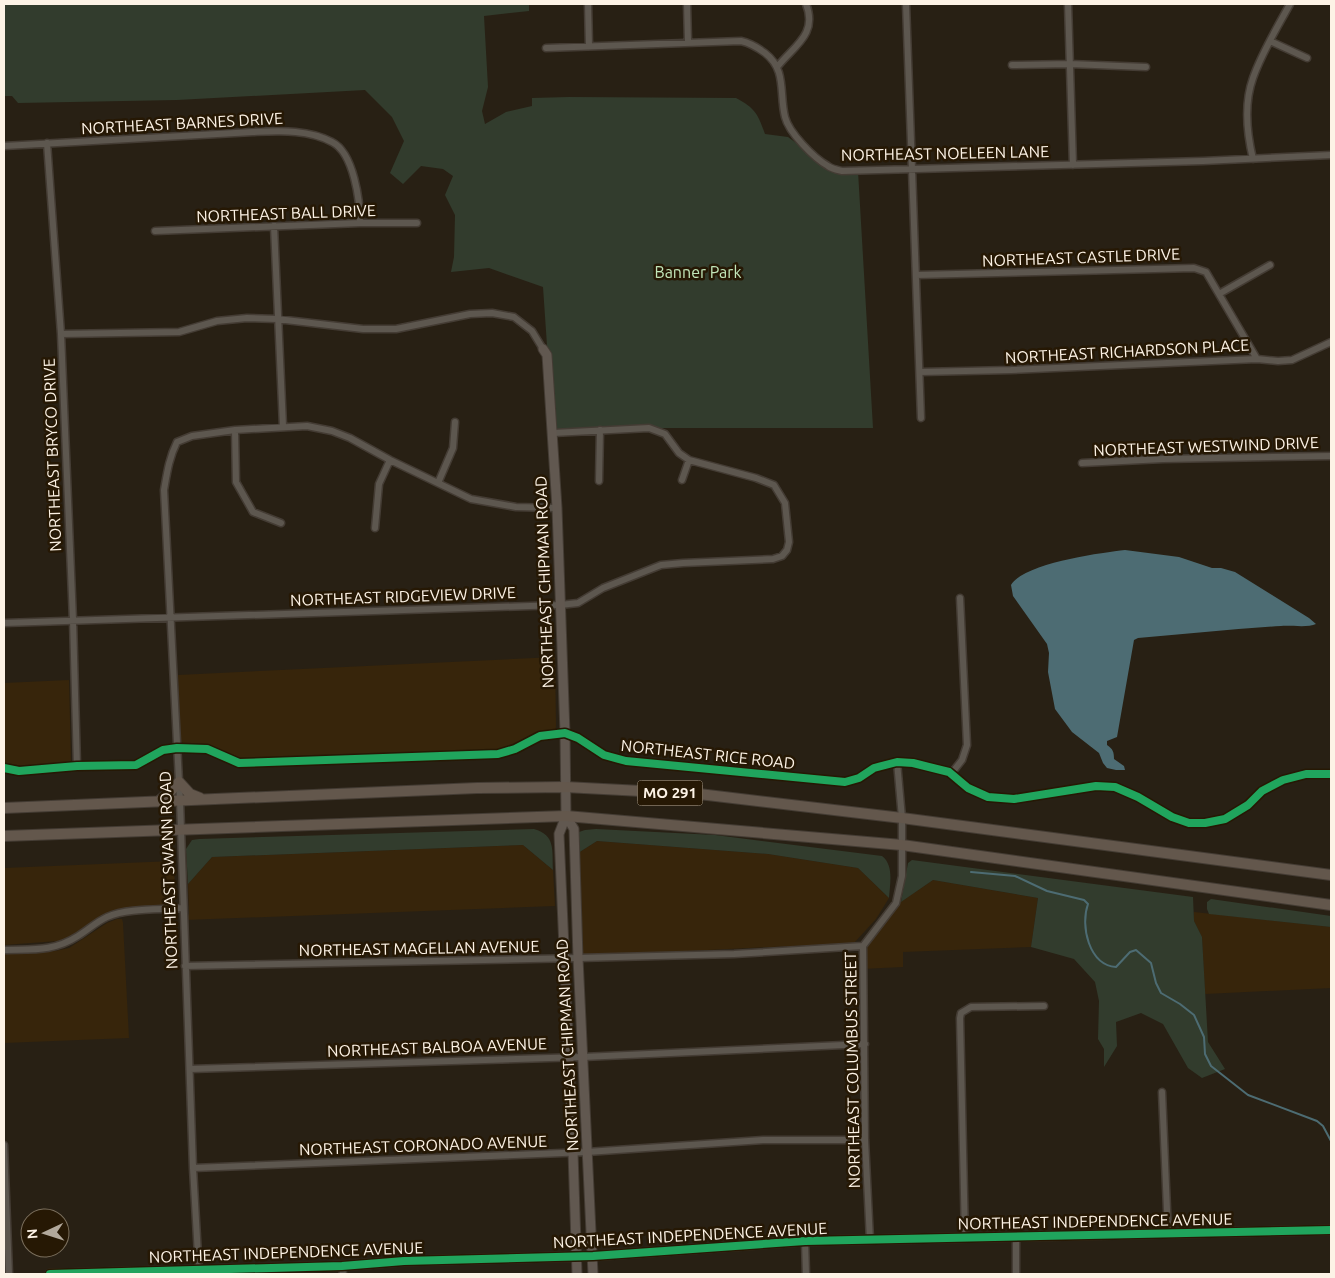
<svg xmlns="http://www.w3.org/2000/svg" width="1335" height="1278" font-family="Ubuntu,sans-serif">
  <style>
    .built { fill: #37250b }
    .green { fill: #323c2d }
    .water { fill: #4d6c73 }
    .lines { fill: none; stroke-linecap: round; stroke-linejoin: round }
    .stream { stroke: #4d6c73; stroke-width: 2 }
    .street-casing { stroke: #443c34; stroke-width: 9 }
    .secondary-casing { stroke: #443c34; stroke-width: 11 }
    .primary-casing { stroke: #443c34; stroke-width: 12 }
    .street { stroke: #5d574f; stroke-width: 6 }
    .secondary { stroke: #615850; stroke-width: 9 }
    .primary { stroke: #63574c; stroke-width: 10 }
    .cycleway-casing { stroke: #261804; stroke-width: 11 }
    .cycleway { stroke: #20a55d; stroke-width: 8 }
    .labels { text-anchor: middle; stroke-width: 5; stroke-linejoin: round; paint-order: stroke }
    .shield { fill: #261804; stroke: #bcb1a2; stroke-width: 1 }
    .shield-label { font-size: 15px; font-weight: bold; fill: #fdf3e6 }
    .street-label { font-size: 16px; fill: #fdf3e6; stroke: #261804 }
    .park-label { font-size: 16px; fill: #c2e7ba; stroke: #261804 }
  </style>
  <rect width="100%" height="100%" fill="#282014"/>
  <!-- built -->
  <path class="built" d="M555,657L556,727L555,730L540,733L511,748L499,751L239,760L210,747L194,744H183L180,740L178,675Z
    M69,680L71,761L66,765L32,768L4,765V683Z
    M597,841L768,854L858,868L889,898L876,919L854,943L585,956L581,954L575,855Z
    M523,845L553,870L555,906L185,920L189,914L188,884L212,857Z
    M174,861L175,895L172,904L169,905L134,907L111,911L97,918L71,936L58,941L4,945V868Z
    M933,880L1038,898L1031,947L903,952V967L861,969L867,945L873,934L891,915L896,905Z
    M1194,912L1331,927V988L1205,994L1202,937L1194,921Z
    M117,919H122L123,923L129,1038L4,1043V954L55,951L69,948L107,923Z"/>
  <!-- green -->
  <path class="green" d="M4,4H529V11L484,16L488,87L482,111L485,124L506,112L532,106V98L569,97L736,98C755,108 758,114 765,134L788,137L830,168L858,171L873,428H649L553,433L543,287L489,268L451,272L454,257L455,215L445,195L453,176L443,169L421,166L403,184L390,173L404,141L392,117L365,90L177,100L18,103L12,96H4Z
    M534,829C556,835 552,851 553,870L523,845L212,857L188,884L186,849L192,840L199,839Z
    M596,829L715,835L882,856C894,865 890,884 889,898L858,868L768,854L597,841L575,855L576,838L579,832L585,830Z
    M912,860L1193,897L1194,921L1202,937L1208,1042L1225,1069L1202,1078L1188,1068L1163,1024L1141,1013L1116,1022L1117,1046L1104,1067V1049L1098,1039L1099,1001L1095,982L1074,959L1031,947L1038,898L933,880L901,902L908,863Z
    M1211,899L1331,916V927L1209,914L1207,909V902Z"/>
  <!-- water -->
  <path class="water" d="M1125,550L1179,557L1212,568H1221L1235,572L1309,618L1316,624C1308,628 1290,625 1281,626C1233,629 1186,634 1138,638L1134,640L1117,737L1107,741V745C1113,749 1114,752 1114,759L1124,766L1125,770H1116L1107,768L1103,763L1099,753L1072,732L1055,709L1048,672L1049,653L1047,644L1013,596L1011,585C1024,563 1100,553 1125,550Z"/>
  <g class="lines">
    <!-- stream -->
    <path class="stream" d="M971,872L1015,876L1047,891L1084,900L1088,904C1080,926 1089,965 1116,967L1130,952L1136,950L1151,963L1156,983L1161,993L1180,1004L1194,1015L1204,1037L1205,1054L1211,1066L1248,1095L1317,1121L1323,1126L1331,1141"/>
    <!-- street casing -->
    <g class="street-casing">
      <path id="street" d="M588,4L589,46
        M687,4L688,42
        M906,4L921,418
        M1068,4L1073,165
        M1270,41L1307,58
        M546,48L741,41C750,43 757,47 765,53C787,70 779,93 785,117C789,133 814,158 828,166C832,169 838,170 842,171L1203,161L1331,155
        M1012,65L1070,64L1146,67
        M778,66C794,46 818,34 806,4
        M47,143L61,334L73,620L77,766
        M4,146L253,132C279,131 308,129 332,142C354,153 360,201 360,223
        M1253,159C1247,134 1244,103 1253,78C1262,52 1277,28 1290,4
        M274,226L283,426
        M155,231L360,223H417
        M916,275L1194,268L1206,272L1257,359
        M1219,294L1270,265
        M61,334L179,332L217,321L247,318L277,319L363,329H396L470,314L492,313L514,317L532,331L543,349
        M920,372L1011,370L1257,359L1278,361L1292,360L1331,342
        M235,430L236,482L253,512L281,523
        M1082,463L1163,459L1331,456
        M682,480L689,460
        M599,481L600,430
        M438,483L453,448L455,422
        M375,528L379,484L390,460
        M4,623L560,605L578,603L603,588L661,565L683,563L773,559L782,556L787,550L789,542L785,503L774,485L756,478L689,460L679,453L665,434L649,428L553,433
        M4,768L19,771L77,766L136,765L163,750L177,748L207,749L239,763L498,754L515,749L540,736L565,733L578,738L604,755L626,761L845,782L859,778L874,768L897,762L913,763L949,772L968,788L988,797L1014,799L1096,786L1115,787L1138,797L1172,817L1189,823H1205L1225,819L1248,805L1262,791L1283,780L1306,774H1331
        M951,774L962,760L967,745L960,598
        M4,950C32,949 53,952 78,936C88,930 96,922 107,917C128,908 160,910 183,908
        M185,966L578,958L734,954L863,946
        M190,1069L583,1057L865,1044
        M1162,1092L1168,1233
        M4,1145L9,1274
        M193,1168L587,1152L763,1140H865
        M1016,1236V1274
        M965,1238L960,1018L961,1013L971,1007L1044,1006
        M870,1240L865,1140L863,946L896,903L902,876V818L897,762
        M805,1241L806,1274
        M342,1266L343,1274
        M199,1273L193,1168L180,801L164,490C167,473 169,458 177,442L192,436L235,430L307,426L332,431L350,438L390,460L471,499L516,507L557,508"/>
    </g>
    <!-- secondary casing -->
    <g class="secondary-casing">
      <path id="secondary" d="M543,349L547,355L557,508L565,733L566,816L559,834L573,1152L577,1274
        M566,816L574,829L578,958L593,1274
        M50,1274L342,1266L404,1261L593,1256L805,1241L1331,1230"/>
    </g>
    <!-- primary casing -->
    <g class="primary-casing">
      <path id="primary" d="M159,801L170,792L179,782L190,794L200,798
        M4,808L477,788L565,787L699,794L902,818L1331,875
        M4,836L566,816L902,845L1331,905"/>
    </g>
    <!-- street -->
    <use href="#street" class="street"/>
    <!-- secondary -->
    <use href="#secondary" class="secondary"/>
    <!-- primary -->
    <use href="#primary" class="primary"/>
    <!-- cycleway casing -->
    <g class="cycleway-casing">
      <path id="cycleway" d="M4,768L19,771L77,766L136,765L163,750L177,748L207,749L239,763L498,754L515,749L540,736L565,733L578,738L604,755L626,761L845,782L859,778L874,768L897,762L913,763L949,772L968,788L988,797L1014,799L1096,786L1115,787L1138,797L1172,817L1189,823H1205L1225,819L1248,805L1262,791L1283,780L1306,774H1331
        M50,1274L342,1266L404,1261L593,1256L805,1241L1331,1230"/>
    </g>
    <!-- cycleway -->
    <use href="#cycleway" class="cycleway"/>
  </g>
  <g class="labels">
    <!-- shield labels -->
    <rect class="shield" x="637.5" y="780.5" width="65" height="25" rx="4"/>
    <g class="shield-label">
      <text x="670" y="798">MO 291</text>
    </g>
    <!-- street labels -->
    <g class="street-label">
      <text transform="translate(182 123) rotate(-3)" y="6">NORTHEAST BARNES DRIVE</text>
      <text transform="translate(945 153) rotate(-1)" y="6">NORTHEAST NOELEEN LANE</text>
      <text transform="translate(286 213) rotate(-2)" y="6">NORTHEAST BALL DRIVE</text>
      <text transform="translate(1081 257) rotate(-2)" y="6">NORTHEAST CASTLE DRIVE</text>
      <text transform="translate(1127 351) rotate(-3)" y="6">NORTHEAST RICHARDSON PLACE</text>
      <text transform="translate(1206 446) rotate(-2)" y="6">NORTHEAST WESTWIND DRIVE</text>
      <text transform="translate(52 455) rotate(-92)" y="6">NORTHEAST BRYCO DRIVE</text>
      <text transform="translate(544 582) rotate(-92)" y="6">NORTHEAST CHIPMAN ROAD</text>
      <text transform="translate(403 596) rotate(-2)" y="6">NORTHEAST RIDGEVIEW DRIVE</text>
      <text transform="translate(708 754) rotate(6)" y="6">NORTHEAST RICE ROAD</text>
      <text transform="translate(168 870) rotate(-92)" y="6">NORTHEAST SWANN ROAD</text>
      <text transform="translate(419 948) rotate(-1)" y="6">NORTHEAST MAGELLAN AVENUE</text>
      <text transform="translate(567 1045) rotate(-93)" y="6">NORTHEAST CHIPMAN ROAD</text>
      <text transform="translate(437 1047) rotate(-2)" y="6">NORTHEAST BALBOA AVENUE</text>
      <text transform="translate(852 1070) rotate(-91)" y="6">NORTHEAST COLUMBUS STREET</text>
      <text transform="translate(423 1145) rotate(-2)" y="6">NORTHEAST CORONADO AVENUE</text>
      <text transform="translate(1095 1221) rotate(-1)" y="6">NORTHEAST INDEPENDENCE AVENUE</text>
      <text transform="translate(690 1235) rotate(-3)" y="6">NORTHEAST INDEPENDENCE AVENUE</text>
      <text transform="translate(286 1252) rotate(-2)" y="6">NORTHEAST INDEPENDENCE AVENUE</text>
    </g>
    <!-- park labels -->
    <g class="park-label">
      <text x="698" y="278">Banner Park</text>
    </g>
  </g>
  <!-- border -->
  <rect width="1335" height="1278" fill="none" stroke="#fdf3e6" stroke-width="10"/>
  <!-- north arrow -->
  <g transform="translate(45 1233) rotate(266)"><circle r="24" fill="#261804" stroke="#7c705e"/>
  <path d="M0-4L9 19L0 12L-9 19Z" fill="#b2a99c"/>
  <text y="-8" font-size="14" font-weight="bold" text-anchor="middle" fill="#fdf3e6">N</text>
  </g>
</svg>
